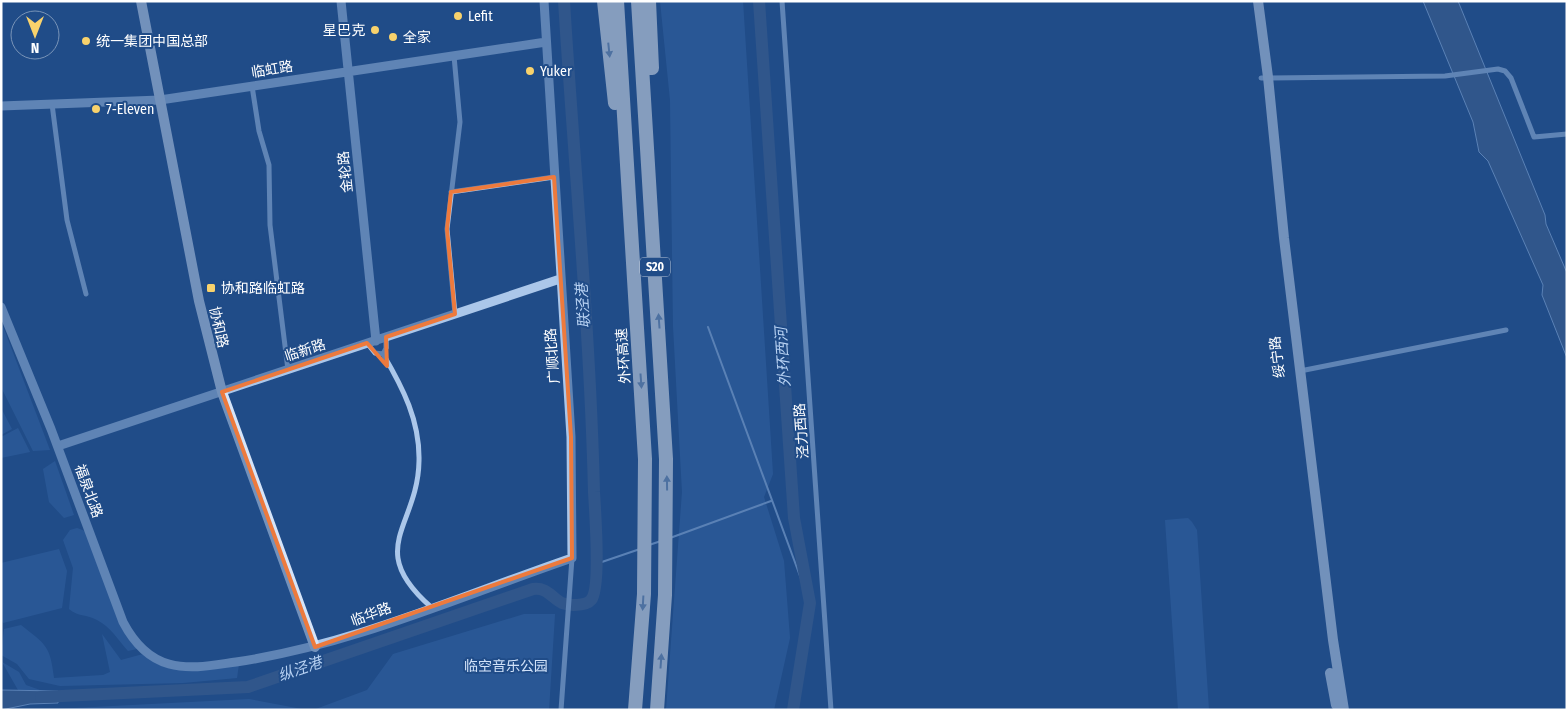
<svg xmlns="http://www.w3.org/2000/svg" width="1568" height="711" font-family="'Fira Sans Condensed','Noto Sans SC',sans-serif">
  <style>
    .green { fill: #3465a5 }
    .water { fill: #43628e; stroke: #9fc1ec }
    .lines { fill: none; stroke-linecap: round; stroke-linejoin: round }
    .stream { stroke: #9fc1ec; stroke-width: 2 }
    .river { stroke: #43628e; stroke-width: 12 }
    .minor { stroke: #abc7ea; stroke-width: 5 }
    .tertiary { stroke: #abc7ea; stroke-width: 9 }
    .secondary { stroke: #d6e4f8; stroke-width: 10 }
    .motorway { stroke: #fff; stroke-width: 14 }
    .oneway { fill: #849dbe }
    .marked { fill: none; stroke: #ed7a3d; stroke-width: 4; stroke-linejoin: round }
    .poi-dot { fill: #f8d26c; stroke: #204c88; stroke-width: 2 }
    .labels { text-anchor: middle; stroke-width: 4; stroke-linejoin: round; paint-order: stroke }
    .shield { fill: #204c88; stroke: #bcc9db; stroke-width: 1 }
    .shield-label { font-size: 12px; font-weight: bold; fill: #fff }
    .poi-label { font-size: 14px; fill: #fff; stroke: #204c88; text-anchor: start }
    .street-label { font-size: 14px; fill: #fff; stroke: #204c88 }
    .park-label { font-size: 14px; fill: #d0e1f8; stroke: #204c88 }
    .water-label { font-size: 15px; font-style: italic; fill: #b7d1f2; stroke: #204c88 }
  </style>
  <rect width="100%" height="100%" fill="#204c88"/>
  <!-- green -->
  <path class="green" d="M660,1H743L773,474L764,497L784,561L790,638L774,710H666L682,492L673,326L670,100Z
    M1,321L50,450L33,451L1,387Z
    M1,408L12,429L1,435Z
    M18,428L30,452L1,458V437Z
    M55,461L74,515L64,518L49,502L43,469Z
    M1188,518L1192,522L1197,530L1209,710H1178L1165,520Z
    M77,528L85,531L137,649L128,651C118,640 111,627 97,620C87,614 78,617 69,609L73,568L63,540L70,530Z
    M59,549L67,571L62,608L3,623L1,619V563Z
    M524,614H555L549,710H313L367,690L393,654Z
    M21,625C46,645 50,645 54,678L103,675L110,672L102,634L121,660L143,654L160,665L239,664L237,678L183,683L60,686L29,679L17,664L1,655L4,629Z
    M2,662L19,672L26,685L40,690H18Z
    M249,699L307,710H35Z"/>
  <!-- water -->
  <path class="water" d="M1423,1H1458L1545,215L1546,224L1567,273V358L1542,295L1543,285L1488,161L1479,152L1473,122Z
    M1,690L58,691V703L30,704L1,710Z"/>
  <g class="lines">
    <!-- stream -->
    <path class="stream" d="M708,327L810,603
      M670,538L771,501
      M649,545L661,541
      M596,564L640,549"/>
    <!-- river -->
    <path class="river" d="M759,1L794,518L810,603L793,710
      M41,697L248,687L533,589C547,587 552,598 562,603C569,606 586,606 591,600C601,589 595,510 594,492C590,328 574,164 564,1"/>
    <!-- minor -->
    <path class="minor" d="M782,1L831,710
      M454,56L460,122L447,229L455,314
      M1261,78L1445,76L1498,69L1505,71L1511,78L1534,137L1567,134
      M252,86L259,131L269,165L270,225L288,370
      M52,104L67,220L86,294
      M451,192L554,177
      M367,343L375,353L383,354L386,348V337
      M383,354C403,388 420,421 419,461C418,527 364,548 431,607
      M1300,371L1506,330
      M561,710L572,558"/>
    <!-- tertiary -->
    <path class="tertiary" d="M341,1L376,341
      M1,106L160,100L546,42
      M1,307L51,429L123,622C133,641 147,658 169,664C191,670 214,665 236,662C352,645 461,596 572,558L571,437L544,1
      M58,446L560,279"/>
    <!-- secondary -->
    <path class="secondary" d="M141,1L199,301L222,392L315,647
      M1258,1L1268,77L1284,238L1333,640L1344,710
      M1330,673L1336,705"/>
    <!-- motorway -->
    <path class="motorway" d="M604,1L615,103
      M617,1L645,459L644,594L635,710
      M638,1L666,459L665,595L657,710
      M649,1L652,68"/>
  </g>
  <!-- one-way arrows -->
  <defs><path id="oneway-solid" d="M-6-.8H1V-3.2L6.5 0L1 3.2V.8H-6Z" transform="scale(1.25)"/></defs>
  <g class="oneway">
    <use href="#oneway-solid" transform="translate(609 50) rotate(84)"/>
    <use href="#oneway-solid" transform="translate(659 321) rotate(-94)"/>
    <use href="#oneway-solid" transform="translate(641 381) rotate(86)"/>
    <use href="#oneway-solid" transform="translate(667 483) rotate(-91)"/>
    <use href="#oneway-solid" transform="translate(643 603) rotate(93)"/>
    <use href="#oneway-solid" transform="translate(661 661) rotate(-86)"/>
  </g>
  <!-- marked area -->
  <path d="M0 0H1568V711H0ZM554,177L571,437L572,558L315,647L222,392L367,343L387,366L386,337L455,314L447,229L451,192Z" fill="#204c88" fill-opacity=".55" fill-rule="evenodd"/>
  <path class="marked" d="M554,177L571,437L572,558L315,647L222,392L367,343L387,366L386,337L455,314L447,229L451,192Z"/>
  <!-- markers -->
  <g class="poi-dot">
    <circle cx="458" cy="16" r="5"/>
    <circle cx="375" cy="30" r="5"/>
    <circle cx="393" cy="37" r="5"/>
    <circle cx="86" cy="41" r="5"/>
    <circle cx="530" cy="71" r="5"/>
    <circle cx="96" cy="109" r="5"/>
    <rect x="206" y="283" width="10" height="10" rx="2.5"/>
  </g>
  <g class="labels">
    <!-- shield labels -->
    <rect class="shield" x="640" y="257.5" width="30" height="19" rx="4"/>
    <g class="shield-label">
      <text x="655" y="271">S20</text>
    </g>
    <!-- poi labels -->
    <g class="poi-label">
      <text x="468" y="21">Lefit</text>
      <text x="365" y="35" text-anchor="end">星巴克</text>
      <text x="403" y="42">全家</text>
      <text x="96" y="46">统一集团中国总部</text>
      <text x="540" y="76">Yuker</text>
      <text x="106" y="114">7-Eleven</text>
      <text x="221" y="293">协和路临虹路</text>
    </g>
    <!-- street labels -->
    <g class="street-label">
      <text transform="translate(272 69) rotate(-9)" y="5">临虹路</text>
      <text transform="translate(345 172) rotate(-96)" y="5">金轮路</text>
      <text transform="translate(219 327) rotate(77)" y="5">协和路</text>
      <text transform="translate(305 350) rotate(-18)" y="5">临新路</text>
      <text transform="translate(552 356) rotate(-94)" y="5">广顺北路</text>
      <text transform="translate(623 356) rotate(-94)" y="5">外环高速</text>
      <text transform="translate(1277 357) rotate(-97)" y="5">绥宁路</text>
      <text transform="translate(801 431) rotate(-94)" y="5">泾力西路</text>
      <text transform="translate(89 491) rotate(70)" y="5">福泉北路</text>
      <text transform="translate(371 614) rotate(-20)" y="5">临华路</text>
    </g>
    <!-- park labels -->
    <g class="park-label">
      <text x="506" y="671">临空音乐公园</text>
    </g>
    <!-- water labels -->
    <g class="water-label">
      <text transform="translate(583 306) rotate(-94)" y="5">联泾港</text>
      <text transform="translate(783 357) rotate(-94)" y="5">外环西河</text>
      <text transform="translate(300 669) rotate(-19)" y="5">纵泾港</text>
    </g>
  </g>
  <!-- border -->
  <rect width="1568" height="711" fill="none" stroke="#ffffff" stroke-width="5"/>
  <!-- north arrow -->
  <g transform="translate(35 35) rotate(180)"><circle r="24" fill="#204c88" stroke="#7994b8"/>
  <path d="M0-4L9 19L0 12L-9 19Z" fill="#f8d26c"/>
  <text y="-8" font-size="14" font-weight="bold" text-anchor="middle" fill="#ffffff">N</text>
  </g>
</svg>
